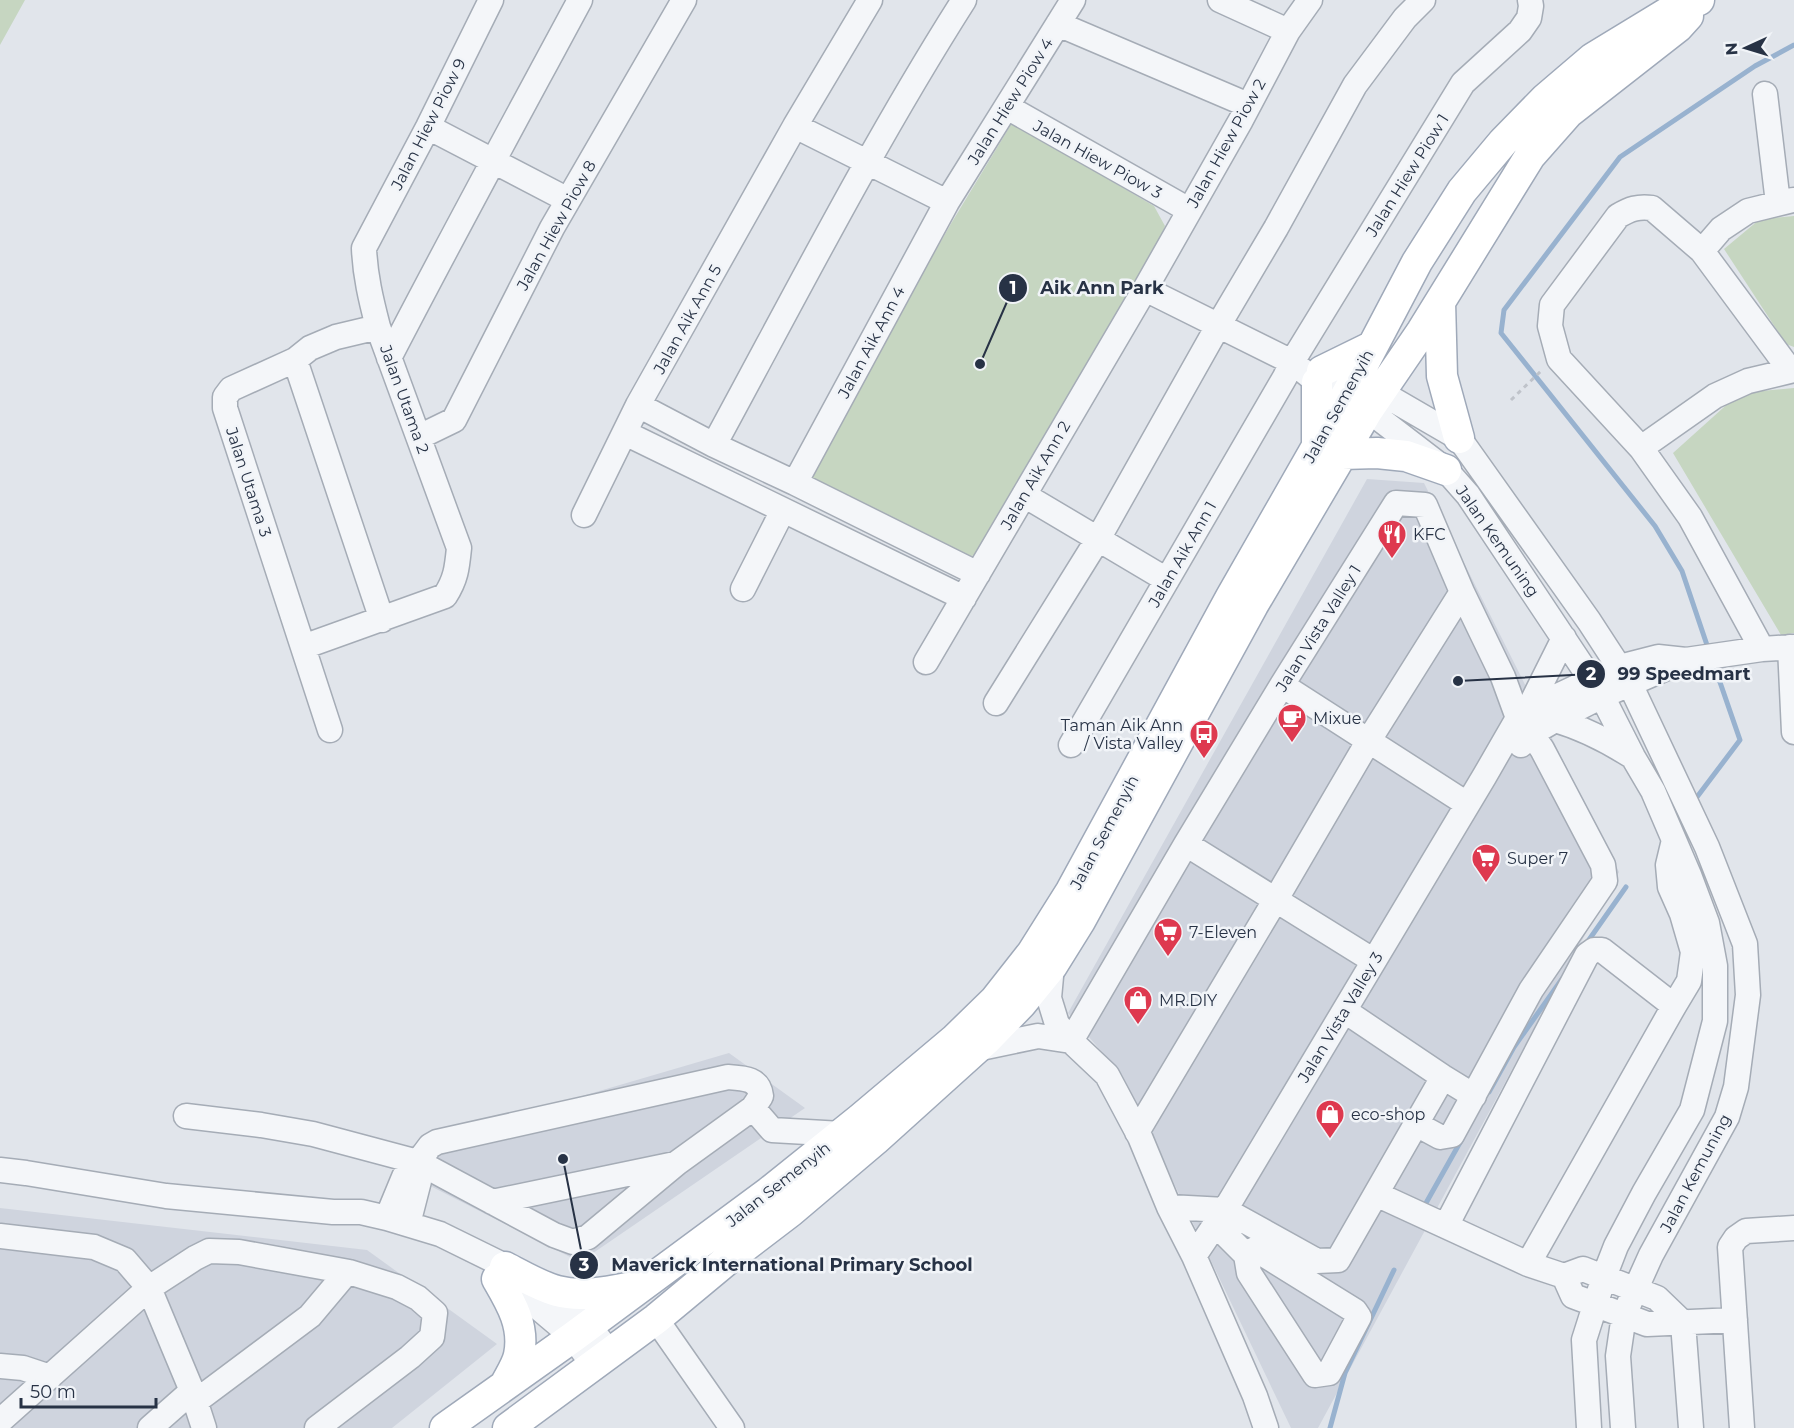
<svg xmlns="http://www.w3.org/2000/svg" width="1794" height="1428" font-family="Montserrat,sans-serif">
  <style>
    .built { fill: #cfd4de }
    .green { fill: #c6d6c1 }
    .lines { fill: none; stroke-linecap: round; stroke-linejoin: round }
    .stream { stroke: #98b2cf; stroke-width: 5 }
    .minor-casing { stroke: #a5acb6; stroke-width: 27 }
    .major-casing { stroke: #9fa9b9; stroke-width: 33 }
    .path { stroke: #bfc3ca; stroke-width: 3; stroke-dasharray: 4.5 4.5; stroke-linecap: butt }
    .minor { stroke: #f4f6f9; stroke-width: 24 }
    .major { stroke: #fff; stroke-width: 30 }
    .labels { text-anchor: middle; stroke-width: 5; stroke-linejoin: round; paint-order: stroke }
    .street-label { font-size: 16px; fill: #273245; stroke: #f1f4f8 }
    .poi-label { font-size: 16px; fill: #273245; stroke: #f1f4f8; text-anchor: start }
    .leader { fill: none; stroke: #273245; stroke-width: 2 }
    .callout-dot { fill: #273245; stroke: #f1f4f8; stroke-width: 2 }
    .mark-label { font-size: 18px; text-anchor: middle; font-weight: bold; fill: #fff }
    .callout-label { font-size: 18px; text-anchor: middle; font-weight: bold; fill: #273245; stroke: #f1f4f8; stroke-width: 5; stroke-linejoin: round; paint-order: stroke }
  </style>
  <rect width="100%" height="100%" fill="#e1e5eb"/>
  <!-- built -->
  <path class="built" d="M1367,479L1424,483L1619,872L1318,1428H1291L1122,1075L1068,1013Z
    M729,1053L805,1108L580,1262L393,1167L398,1150Z
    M0,1208L367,1250L497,1344L392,1428H0Z"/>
  <!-- green -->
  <path class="green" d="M0,0H25L0,45Z
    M1012,123L1154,206L1165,226L1157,248L977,554L961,560L803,480L952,222Z
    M1794,216V347L1786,344L1724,249L1760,219Z
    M1794,388V633L1781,635L1673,453L1733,399L1751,392Z"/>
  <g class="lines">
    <!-- stream -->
    <path class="stream" d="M1709,651L1682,571L1655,526L1501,333L1504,310L1620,157L1755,66L1794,45
      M1697,797L1740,740L1713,662
      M1586,944L1626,887
      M1489,1092L1514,1047L1562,979
      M1426,1203L1462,1139
      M1330,1428L1345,1373L1394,1270"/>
    <!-- minor casing -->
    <g class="minor-casing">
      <path id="minor" d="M1220,0L1288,31
        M1058,24L1248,105
        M1765,94L1778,203
        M1007,107L1189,210
        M795,126L947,202
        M428,127L568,200
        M1702,251L1721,229L1748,211L1793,200
        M1145,289L1292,362L1317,382L1368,410L1446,470L1468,495L1602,696L1633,757L1653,791L1689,875L1707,923L1715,966V1021L1692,1110L1644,1193L1616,1246L1604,1277L1584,1340L1589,1428
        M389,358C451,238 516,119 580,0
        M295,360L382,620
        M1366,384L1459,438L1589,621L1630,684L1707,847L1745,944L1748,995L1736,1087L1727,1117L1651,1255L1624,1315L1618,1356L1623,1428
        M638,405L714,445L795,483L978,574
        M625,433L964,598
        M419,437L454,420L552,228L684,0
        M714,445C795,296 873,143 964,0
        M1641,448L1715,396L1748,381L1794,370
        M795,483L947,202L1073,0
        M1024,495L1167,580
        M584,515L638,405L795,126L870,0
        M743,589L783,510
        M303,647L445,596C456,579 457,568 459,548L378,327C371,300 365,275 364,248L428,127L491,0
        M1790,647L1794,732
        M1762,649L1690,517L1641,448L1559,359L1550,326L1552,305L1618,216C1630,209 1638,206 1652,208L1702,251L1790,370
        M926,662L1145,289L1241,120L1288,31L1310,0
        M1282,685L1467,804
        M996,703L1098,539L1218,326L1276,228L1355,85L1405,18L1423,0
        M1528,710L1564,638
        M1555,720C1583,728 1608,741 1633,757
        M330,730L225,408V397L231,389L295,360L310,348L336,337L378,327
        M1071,745L1285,377L1292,362L1463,83L1520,31L1529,18L1531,6L1530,0
        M1521,745L1538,730L1555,720L1602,696L1678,663
        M1674,840L1668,865L1670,887L1682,914L1693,952L1689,981L1674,1006
        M1186,844L1374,961
        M1052,966L1049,998L1057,1024L1071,1041L1107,1075L1140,1137L1169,1207L1194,1256L1255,1396L1266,1428
        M1345,1011L1443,1077L1474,1096
        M1071,1041L1186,844L1282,685L1396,503L1425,505L1462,592L1503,677L1518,718
        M976,1049L1038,1036L1071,1041
        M753,1108L772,1130L842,1134
        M186,1116L261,1125L313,1134L418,1162L554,1235L573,1242L588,1237L677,1163L753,1108L761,1096C759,1078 743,1078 728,1077L437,1142L430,1146L418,1162L415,1169L404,1177L387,1218
        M1416,1124L1440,1137L1452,1135L1531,990L1605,881L1603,865L1542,749L1532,735
        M1137,1132L1276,899L1369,740L1462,592
        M0,1170L26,1173L166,1196L333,1212H361L387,1218L440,1234L497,1262L558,1302L588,1325L610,1353
        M1376,1194L1528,1264L1564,1276L1583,1269L1657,1298L1683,1323L1691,1428
        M492,1202L675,1164
        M1169,1207L1225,1210L1317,1261L1338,1260L1443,1077
        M408,1224L419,1181L415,1169
        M1216,1225L1246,1255L1249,1273L1315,1375L1329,1373L1359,1317L1355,1311L1255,1249L1246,1255
        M1446,1226L1587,955L1594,950H1602L1674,1006L1528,1264
        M0,1236L94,1247L125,1260L149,1288L192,1391L204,1428
        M1194,1256L1225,1210L1484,777L1518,718L1528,710L1619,667L1658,657L1686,660L1762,649L1794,647
        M1564,1276L1573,1296L1647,1324L1735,1320
        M528,1299L573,1337L593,1365
        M656,1319L732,1428
        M0,1366L23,1368L50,1377
        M195,1402L310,1316L347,1272
        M0,1421L149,1288L195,1258L209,1251L239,1252L349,1272L397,1287L418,1298L435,1313L432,1337L410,1357L317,1428
        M150,1428L192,1391
        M1742,1428L1730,1247L1736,1238L1746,1231L1794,1228"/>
    </g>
    <!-- major casing -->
    <g class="major-casing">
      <path id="major" d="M1440,302L1442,376L1459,438
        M1322,371L1371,347
        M1317,444V382
        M1342,454L1377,453L1406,456L1446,470
        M505,1267C521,1275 539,1286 557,1291C583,1298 611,1291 637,1286
        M497,1279C511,1303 525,1326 519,1355C517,1365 510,1375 505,1385
        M445,1428L573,1337L769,1192L860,1119L955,1039L995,1000L1032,953L1071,891L1231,597L1356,378L1417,262L1462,191L1503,142L1545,99L1593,58L1667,13L1699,0
        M508,1428L656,1319L727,1260L790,1212L875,1140L987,1039L1021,1004L1052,966L1080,921L1253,605L1368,410L1422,331L1530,156L1568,113L1678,27L1688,16"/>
    </g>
    <!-- path -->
    <path class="path" d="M1511,400L1542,370"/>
    <!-- minor -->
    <use href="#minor" class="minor"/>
    <!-- major -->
    <use href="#major" class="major"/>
  </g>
  <!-- icons -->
  <defs>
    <g id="restaurant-pin" transform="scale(1.5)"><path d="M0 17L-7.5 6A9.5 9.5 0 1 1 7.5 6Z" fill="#de394f" stroke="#f1f4f8"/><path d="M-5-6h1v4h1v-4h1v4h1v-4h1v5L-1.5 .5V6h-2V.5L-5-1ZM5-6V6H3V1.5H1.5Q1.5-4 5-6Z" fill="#fff"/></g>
    <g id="cafe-pin" transform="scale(1.5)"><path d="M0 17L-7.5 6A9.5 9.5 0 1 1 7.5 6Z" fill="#de394f" stroke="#f1f4f8"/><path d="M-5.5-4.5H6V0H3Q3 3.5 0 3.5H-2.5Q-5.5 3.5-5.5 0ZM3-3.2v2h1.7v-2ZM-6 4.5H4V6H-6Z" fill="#fff"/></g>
    <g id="bus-pin" transform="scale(1.5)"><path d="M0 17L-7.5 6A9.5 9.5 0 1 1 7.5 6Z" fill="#de394f" stroke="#f1f4f8"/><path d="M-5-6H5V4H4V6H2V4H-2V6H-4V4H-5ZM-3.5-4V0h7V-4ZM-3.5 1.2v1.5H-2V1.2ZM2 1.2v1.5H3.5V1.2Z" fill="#fff"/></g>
    <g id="supermarket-pin" transform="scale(1.5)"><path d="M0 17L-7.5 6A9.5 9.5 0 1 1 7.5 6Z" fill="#de394f" stroke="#f1f4f8"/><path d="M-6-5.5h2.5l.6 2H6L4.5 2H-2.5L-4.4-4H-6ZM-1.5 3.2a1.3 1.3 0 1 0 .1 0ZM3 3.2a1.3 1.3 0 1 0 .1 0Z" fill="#fff"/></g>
    <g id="shop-pin" transform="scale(1.5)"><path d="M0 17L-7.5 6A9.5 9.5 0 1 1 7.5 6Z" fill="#de394f" stroke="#f1f4f8"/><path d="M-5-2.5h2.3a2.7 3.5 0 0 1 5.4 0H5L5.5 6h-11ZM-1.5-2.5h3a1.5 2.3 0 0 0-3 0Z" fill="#fff"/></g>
  </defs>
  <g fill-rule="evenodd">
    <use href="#restaurant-pin" x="1392" y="534"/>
    <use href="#cafe-pin" x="1292" y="718"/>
    <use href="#bus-pin" x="1204" y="734"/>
    <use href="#supermarket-pin" x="1486" y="858"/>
    <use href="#supermarket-pin" x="1168" y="932"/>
    <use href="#shop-pin" x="1138" y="1000"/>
    <use href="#shop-pin" x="1330" y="1114"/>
  </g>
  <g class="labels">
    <!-- street labels -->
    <g class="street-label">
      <text transform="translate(1010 101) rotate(-58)" y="6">Jalan Hiew Piow 4</text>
      <text transform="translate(428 124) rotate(-63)" y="6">Jalan Hiew Piow 9</text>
      <text transform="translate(1226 143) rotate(-61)" y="6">Jalan Hiew Piow 2</text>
      <text transform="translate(1098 159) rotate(29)" y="6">Jalan Hiew Piow 3</text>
      <text transform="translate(1407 175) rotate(-58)" y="6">Jalan Hiew Piow 1</text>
      <text transform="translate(556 225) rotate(-61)" y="6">Jalan Hiew Piow 8</text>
      <text transform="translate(687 319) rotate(-61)" y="6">Jalan Aik Ann 5</text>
      <text transform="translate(871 342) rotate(-62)" y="6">Jalan Aik Ann 4</text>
      <text transform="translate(405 399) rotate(70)" y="6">Jalan Utama 2</text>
      <text transform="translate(1338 406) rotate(-61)" y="6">Jalan Semenyih</text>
      <text transform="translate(1035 475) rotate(-60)" y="6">Jalan Aik Ann 2</text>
      <text transform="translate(249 482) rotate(72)" y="6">Jalan Utama 3</text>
      <text transform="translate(1498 541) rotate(55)" y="6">Jalan Kemuning</text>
      <text transform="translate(1182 554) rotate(-60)" y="6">Jalan Aik Ann 1</text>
      <text transform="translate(1318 628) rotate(-58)" y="6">Jalan Vista Valley 1</text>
      <text transform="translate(1104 832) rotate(-62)" y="6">Jalan Semenyih</text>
      <text transform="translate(1340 1017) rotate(-59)" y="6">Jalan Vista Valley 3</text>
      <text transform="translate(1695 1173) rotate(-62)" y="6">Jalan Kemuning</text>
      <text transform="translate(778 1184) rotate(-38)" y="6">Jalan Semenyih</text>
    </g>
    <!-- poi labels -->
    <g class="poi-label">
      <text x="1413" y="540">KFC</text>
      <text x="1313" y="724">Mixue</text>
      <text x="1183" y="731" text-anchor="end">Taman Aik Ann<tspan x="1183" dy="18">/ Vista Valley</tspan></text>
      <text x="1507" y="864">Super 7</text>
      <text x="1189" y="938">7-Eleven</text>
      <text x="1159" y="1006">MR.DIY</text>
      <text x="1351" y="1120">eco-shop</text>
    </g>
  </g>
  <!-- callouts -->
  <path class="leader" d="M980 364L1013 288M1458 681L1591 674M563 1159L584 1265"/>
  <g class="callout-dot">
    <circle cx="980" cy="364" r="6"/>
    <circle cx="1458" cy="681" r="6"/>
    <circle cx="563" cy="1159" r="6"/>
    <circle cx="1013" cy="288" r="15"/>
    <circle cx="1591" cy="674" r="15"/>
    <circle cx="584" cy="1265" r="15"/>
  </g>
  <g class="mark-label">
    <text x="1013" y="294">1</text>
    <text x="1591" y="680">2</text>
    <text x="584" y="1271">3</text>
  </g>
  <g class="callout-label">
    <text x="1102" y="294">Aik Ann Park</text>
    <text x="1684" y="680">99 Speedmart</text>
    <text x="792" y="1271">Maverick International Primary School</text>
  </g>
  <!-- north arrow -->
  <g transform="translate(1746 48) rotate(266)" stroke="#f1f4f8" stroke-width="4.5" paint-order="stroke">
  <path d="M0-4.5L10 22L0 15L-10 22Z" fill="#273245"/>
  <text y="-9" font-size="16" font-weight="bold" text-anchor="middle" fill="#273245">N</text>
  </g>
  <!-- scale -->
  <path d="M21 1398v9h135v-9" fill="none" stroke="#273245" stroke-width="3"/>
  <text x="30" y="1398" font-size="18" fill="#273245" stroke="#f1f4f8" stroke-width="4.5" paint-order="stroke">50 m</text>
</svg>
